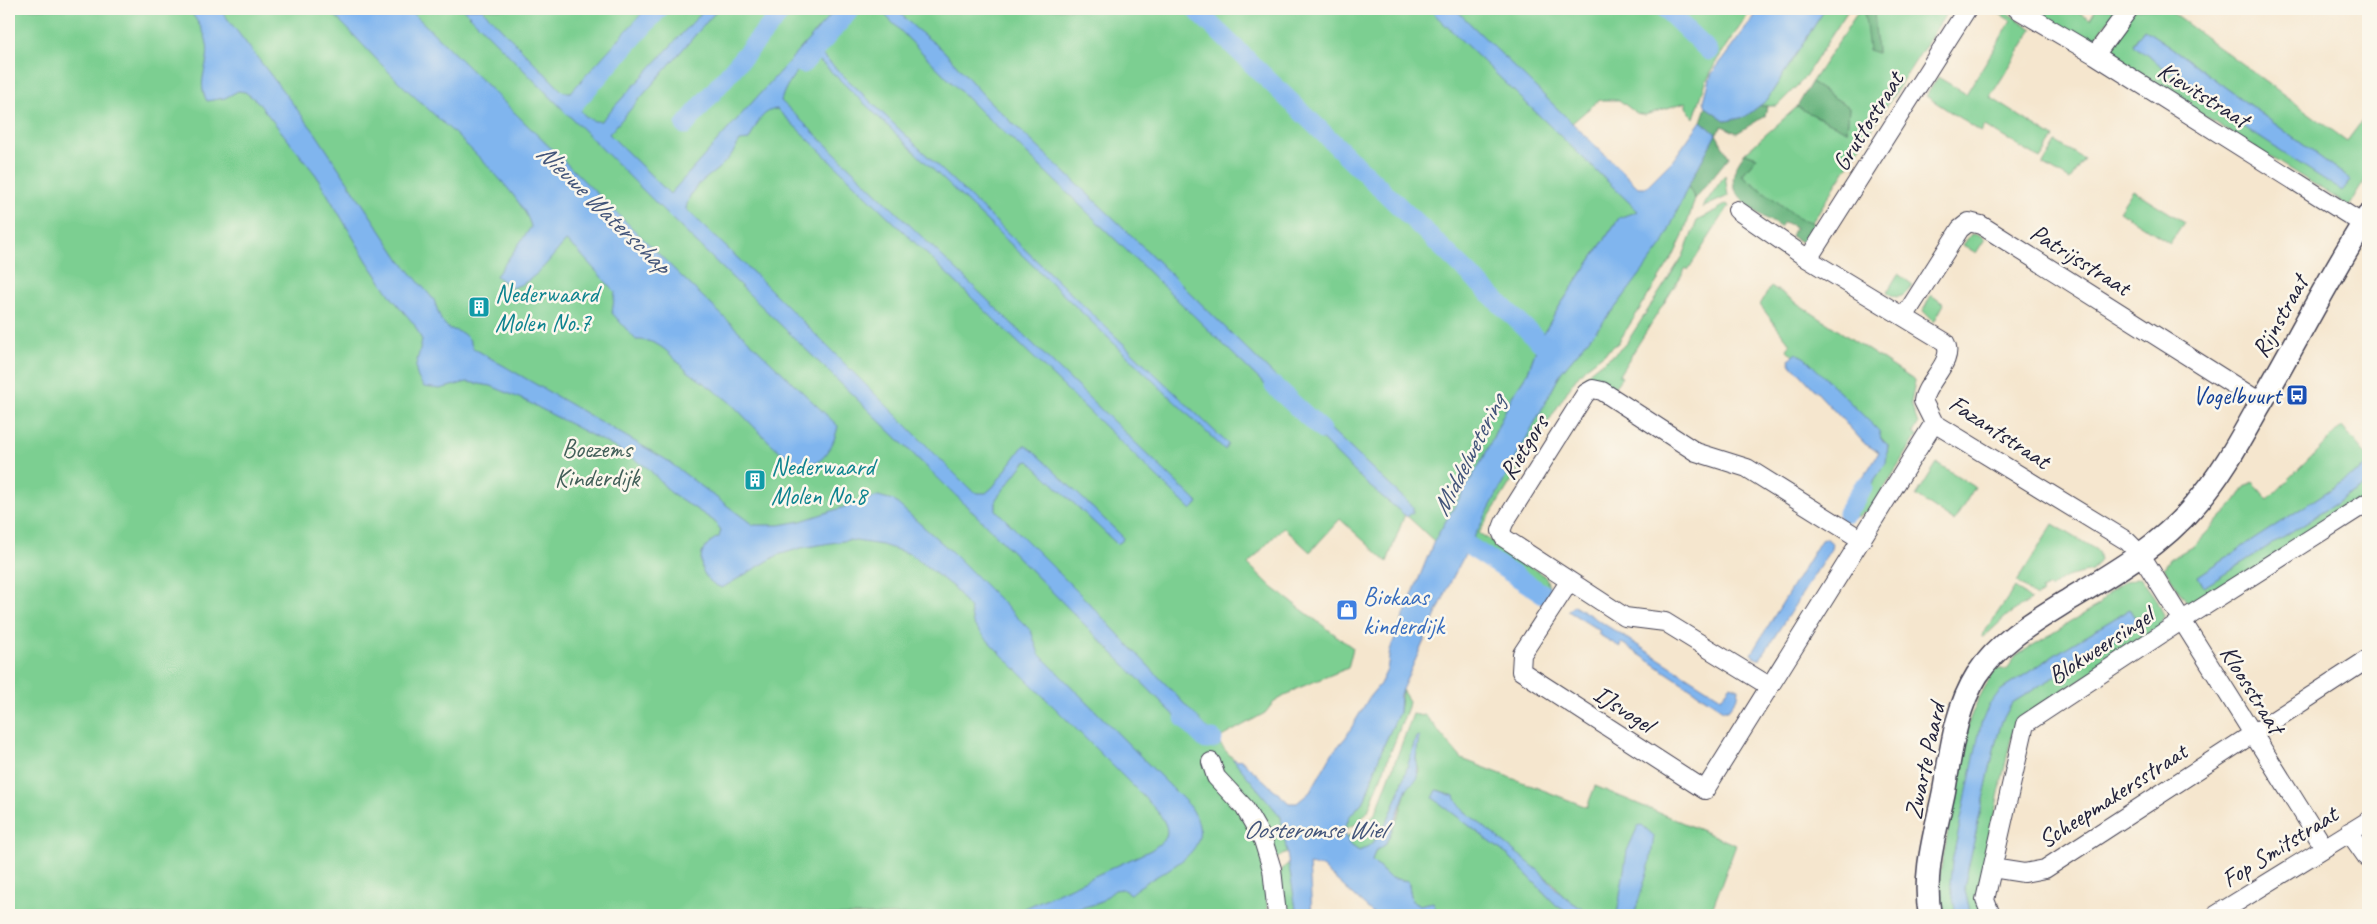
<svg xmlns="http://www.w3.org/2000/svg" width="2377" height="924" font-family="Caveat,sans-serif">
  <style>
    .green { fill: #7ccf91; stroke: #4f7866; fill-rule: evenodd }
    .forest { fill: #65b27b; stroke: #446a5b }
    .water { fill: #80b5ee; stroke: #516c94 }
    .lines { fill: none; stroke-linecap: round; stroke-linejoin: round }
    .canal { stroke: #80b5ee; stroke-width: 19 }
    .minor-casing { stroke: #423f51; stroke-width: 20 }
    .tertiary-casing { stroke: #423f51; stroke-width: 25 }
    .minor { stroke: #fff; stroke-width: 18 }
    .tertiary { stroke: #fff; stroke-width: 22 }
    .labels { text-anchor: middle; stroke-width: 5; stroke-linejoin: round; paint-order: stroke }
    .street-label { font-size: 25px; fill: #22223b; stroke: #fbf7ec }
    .culture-label { font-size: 25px; fill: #0d838f; stroke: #fbf7ec; text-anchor: start }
    .transit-label { font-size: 25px; fill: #164399; stroke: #fbf7ec; text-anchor: end }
    .park-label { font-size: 25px; fill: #425f59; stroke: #fbf7ec }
    .shop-label { font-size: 25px; fill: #366cbe; stroke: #fbf7ec; text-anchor: start }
    .water-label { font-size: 26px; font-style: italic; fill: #43557a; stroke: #fbf7ec }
  </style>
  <rect width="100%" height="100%" fill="#fbf7ec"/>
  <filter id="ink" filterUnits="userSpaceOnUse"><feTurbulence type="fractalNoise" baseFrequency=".02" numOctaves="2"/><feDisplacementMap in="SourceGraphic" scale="10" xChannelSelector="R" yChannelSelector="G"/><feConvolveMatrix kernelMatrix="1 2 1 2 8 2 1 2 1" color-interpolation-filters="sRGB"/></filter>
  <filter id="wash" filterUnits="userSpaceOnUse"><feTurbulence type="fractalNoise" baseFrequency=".0096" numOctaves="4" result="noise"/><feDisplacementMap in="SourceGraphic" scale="20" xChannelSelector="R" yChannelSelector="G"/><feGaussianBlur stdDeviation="1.12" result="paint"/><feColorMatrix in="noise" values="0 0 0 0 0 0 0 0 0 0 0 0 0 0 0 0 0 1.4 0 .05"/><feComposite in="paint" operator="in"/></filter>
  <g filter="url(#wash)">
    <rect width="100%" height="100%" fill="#f5e6ce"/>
    <!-- green -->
    <path class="green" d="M9,9H1752L1717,60L1706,82L1694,118L1686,107V102L1645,115L1636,113L1619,100H1599L1572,123L1638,211L1619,218L1559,307L1539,341L1528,372L1511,398L1484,457L1434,541L1405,514L1387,562L1340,519L1310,552L1283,527L1248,564L1273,588L1353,648L1348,668L1296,689L1273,703L1265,713L1216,740L1274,804L1272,805L1281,817L1288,852L1264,865L1268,915H9Z
      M1825,9H1849L1802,81L1777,106H1759L1767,100Z
      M1860,9H1864L1877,53L1874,11L1878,9H1949L1812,222L1800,220L1742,175L1757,157L1745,153L1797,107L1847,131L1849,107L1811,83Z
      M1992,9H2001L2033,29L1990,97L2054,138L2040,159L1985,126L1981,132L1926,96L1938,77L1966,94L2011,21Z
      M2029,9H2073L2090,19L2096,9H2117L2090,46Z
      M2134,9H2167L2347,141L2368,113V175L2349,206L2109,57V49ZM2144,29L2172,48L2351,180L2342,190L2253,133L2133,44Z
      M2056,142L2084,159L2070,180L2043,164Z
      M1725,175L1728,196L1702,208Z
      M1688,186L1695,199L1683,236L1674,255L1618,343L1585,368L1573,382L1479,533L1546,577L1549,587L1547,592L1473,538L1562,371L1615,308L1662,244Z
      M2133,190L2184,222L2170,243L2119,211Z
      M1727,204L1729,206L1688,270L1686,268L1619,375L1622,377L1614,388C1596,379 1598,380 1580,385C1587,367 1615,358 1627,342L1683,256L1697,221Z
      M1971,234L1980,235L1985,239L1976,253L1963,245Z
      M1898,274L1913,285C1905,295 1899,302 1887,292Z
      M1771,286L1915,381L1911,403L1918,424L1913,433L1917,436L1868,514L1863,512L1861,516L1850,519L1847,517L1851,508H1855L1886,463L1888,445L1797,353L1793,356L1787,350L1790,344L1760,305Z
      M1931,295L1944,304L1934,322L1923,311Z
      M2342,426L2368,457V465L2198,576L2204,587L2368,483V498L2193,611L2164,568L2170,559L2195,545L2235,502L2245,487L2253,482L2268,500Z
      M1937,463L1975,487L1954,521L1916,496Z
      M2053,524L2098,551L2100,560L2092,571L2066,577L2050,588L2049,586L2041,590L2042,593L2036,597L2017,582Z
      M2140,577L2158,602L2164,616L2159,630L2024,716L2013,730L1978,887L1987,915H1971L1964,887L1995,745L2002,721L2012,703L2140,624L2130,609L2064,649L2000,691L1966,797L1952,862L1956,915H1940L1938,884L1969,721C1976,702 1985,686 1996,669H2007L2017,655L2100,604C2108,589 2123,581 2140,577Z
      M2015,587L2031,600L2009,614L1984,637L1982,636Z
      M1402,690L1409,701L1408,707L1368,811L1358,823L1345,829L1349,817L1365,799L1382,749L1399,712Z
      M1413,714L1423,716L1424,714L1462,759L1587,807L1595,786L1736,845L1710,915H1634L1639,896L1617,915H1591L1563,896L1554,884L1463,810L1454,796L1438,790L1434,798L1510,857L1557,906L1573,915H1438L1433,903L1419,905L1412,901L1408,881L1390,878L1372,861L1375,851L1385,845L1399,815L1407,788L1419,772L1416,758L1418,737H1416C1407,767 1390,842 1359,851L1349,844L1346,837L1363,828L1376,812Z
      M1288,864L1290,867L1297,915H1282C1280,900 1272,873 1288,864Z"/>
    <!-- forest -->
    <path class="forest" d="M1864,9H1878L1874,12L1877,53L1869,50Z
      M1811,83L1849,107L1847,131L1797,107Z
      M1759,106H1767L1765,116L1737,133L1722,126L1716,134L1729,157L1695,199L1688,186L1716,134L1701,121L1706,107L1726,121L1745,117Z
      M1745,153L1757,157L1742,175L1800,219L1812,222L1818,231L1813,239L1801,242L1791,236L1795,227L1784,222L1780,227C1751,209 1714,191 1745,153Z"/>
    <!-- water -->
    <path class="water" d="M189,9H220L316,134L400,260L434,300L441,320L448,328L462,333L469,339L473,348L665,459L753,525H780L801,521L878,496L893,500L952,552L1031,631L1039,654L1190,806C1224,856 1158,869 1130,894L1122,889L1115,890L1099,903L1056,915H1010L1151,850C1155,847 1161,843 1164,840C1176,825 1148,802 1139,792L992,645L973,624L970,609L953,587L910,554L882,545L849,540L801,548L778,555L722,588C696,579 693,547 719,537L721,530L714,521L670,492L648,468L614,447L526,401L491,386L467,382L440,389L424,387C409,368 419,361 422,340L414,324L392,298L367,261L316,175L256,100L245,92L238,91L225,98L207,101C195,81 211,64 207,44C205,31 196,20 189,9Z
      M328,9H409L680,275L838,426C835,441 825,467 804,465C782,461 744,414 726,399C713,389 699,380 686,370C670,355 660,339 636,340L612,313L615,292L576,249L566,241C549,259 536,282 511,288L496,276L531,227C523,189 427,110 397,80C373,57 352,32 328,9Z
      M463,9H482L563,92H571L646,9H657L575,101C581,112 588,123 601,121L705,9H718L609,134L670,194L836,9H850L829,29L819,43L822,55L1228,444L1225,450L818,59L813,58C798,67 785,85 781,101L1198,503L1191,510L777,109C760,111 756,127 749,140L740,141C736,147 732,155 726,161C711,178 690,183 686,209L762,281L969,488L977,493H986L993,487L1024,445L1032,450L1123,537L1122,541L1117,544L1029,461L1025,462L996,499V510L1085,599L1209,730L1197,738L984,523L669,216Z
      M879,9H896L915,28L943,50L988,100L1127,231L1294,395L1295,400L1291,403L1281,400L1263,383L1016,143L982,113Z
      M1429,9H1455L1638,187H1646L1673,160L1701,121L1716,134L1688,186L1663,244L1615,308L1562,371L1452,579L1400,694L1399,712L1382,749L1365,799L1349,817L1344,831L1349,844L1359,851C1390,842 1407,766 1416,737L1419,736L1416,758L1418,778L1407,788L1392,829L1385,845L1375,851L1372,861L1390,878L1408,881L1412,901L1419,905L1433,902L1438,915H1375L1322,867L1309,864L1312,915H1297L1281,817L1232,758L1238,761L1240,759L1289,803H1297L1310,792L1333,752L1346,737L1370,696L1380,684L1387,670L1390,650L1434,541L1484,457L1511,398L1528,372L1539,341L1559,307L1619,218L1638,211Z
      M1760,9H1825L1767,100L1745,117L1726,121L1706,107L1704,101L1711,75Z
      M2144,29L2172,48L2351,180L2342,191L2253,133L2133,45Z
      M1796,353L1805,358L1879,431L1881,439L1888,445L1886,463L1855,508L1850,507L1847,504L1879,452L1865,444L1790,363L1789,359Z
      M1308,408L1413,507V512L1407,517L1367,484L1300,418Z
      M2368,465V483L2204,587L2198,576Z
      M1826,538L1832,543L1831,549L1760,659H1757L1751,654L1821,540Z
      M1574,605L1721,698L1731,685L1739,688L1738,697L1728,710H1723L1622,643L1620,647L1598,634L1600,631L1568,611Z
      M2130,609L2140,624L2012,703L2002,721L1995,745L1964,887L1971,915H1956L1950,881L1952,862L1981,724L1989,705L2000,691L2064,649Z
      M1437,790L1454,796L1463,810L1539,871L1563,896L1591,915H1573L1557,906L1510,857L1433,798Z
      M1642,825L1654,836L1650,863L1634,915H1617L1627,851L1638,826Z"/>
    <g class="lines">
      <!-- canal -->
      <path class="canal" d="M1195,9L1550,352
        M1665,9L1709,51
        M803,64L851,9
        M572,106L659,9
        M685,125L784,9
        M1274,386L1322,430
        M1847,513L1863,487
        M1455,537L1545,595
        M1184,718L1206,740L1213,739"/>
    </g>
  </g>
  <g filter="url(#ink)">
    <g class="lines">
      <!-- minor casing -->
      <g class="minor-casing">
        <path id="minor" d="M2017,9L2095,55L2363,224
          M2095,55L2129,9
          M1737,210L1808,259L1945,342C1956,361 1926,381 1923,401L1934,423L2127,541L2141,555L2324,847
          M1808,259L1967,9
          M1904,317L1960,229L1969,222L1981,225L2262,403
          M1569,582L1522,654L1521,671L1705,790L1934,423
          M1769,686L1665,622L1625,617L1504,538L1501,531L1504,523L1586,393L1593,389L1602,391L1696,452L1747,468L1862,540
          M1211,762L1216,777L1244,807L1263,840L1272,869L1277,915
          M2349,832L2368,859
          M1992,868L2024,873L2045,869L2368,659
          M1991,915L1985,900L2025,724L2181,621L2368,502
          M2216,915L2368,821"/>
      </g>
      <!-- tertiary casing -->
      <g class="tertiary-casing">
        <path id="tertiary" d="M1930,915C1922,874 1936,831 1944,791C1951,752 1955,710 1977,675C2000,640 2035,621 2070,599C2115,572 2160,546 2194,506C2220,477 2239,442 2258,408C2295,345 2328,278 2368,216"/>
      </g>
      <!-- minor -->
      <use href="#minor" class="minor"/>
      <!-- tertiary -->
      <use href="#tertiary" class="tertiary"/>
    </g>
  </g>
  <!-- icons -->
  <defs>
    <g id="building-square" transform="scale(1.125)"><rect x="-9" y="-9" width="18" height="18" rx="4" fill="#0f9aa8" stroke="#fbf7ec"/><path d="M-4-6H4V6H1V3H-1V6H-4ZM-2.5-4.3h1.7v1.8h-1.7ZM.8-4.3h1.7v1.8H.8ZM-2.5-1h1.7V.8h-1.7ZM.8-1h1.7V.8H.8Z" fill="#fff"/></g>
    <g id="bus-square" transform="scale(1.125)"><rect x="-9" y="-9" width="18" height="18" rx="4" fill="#1a4fb4" stroke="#fbf7ec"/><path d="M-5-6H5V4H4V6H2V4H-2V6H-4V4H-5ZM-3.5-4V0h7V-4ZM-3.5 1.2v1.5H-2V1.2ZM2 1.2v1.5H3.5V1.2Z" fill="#fff"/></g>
    <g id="shop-square" transform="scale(1.125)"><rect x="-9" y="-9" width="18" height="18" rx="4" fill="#3f7fe0" stroke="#fbf7ec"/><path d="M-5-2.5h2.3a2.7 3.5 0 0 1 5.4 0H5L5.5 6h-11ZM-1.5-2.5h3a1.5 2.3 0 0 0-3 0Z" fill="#fff"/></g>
  </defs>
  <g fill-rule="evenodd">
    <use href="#building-square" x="479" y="307"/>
    <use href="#bus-square" x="2297" y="395"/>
    <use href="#building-square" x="755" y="480"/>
    <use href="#shop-square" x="1347" y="610"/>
  </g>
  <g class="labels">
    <!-- street labels -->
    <g class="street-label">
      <text transform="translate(2204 94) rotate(32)" y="9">Kievitstraat</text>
      <text transform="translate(1867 121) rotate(-58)" y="9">Gruttostraat</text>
      <text transform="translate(2081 259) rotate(32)" y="9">Patrijsstraat</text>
      <text transform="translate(2279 316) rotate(-61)" y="9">Rijnstraat</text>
      <text transform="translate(2000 431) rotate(33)" y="9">Fazantstraat</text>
      <text transform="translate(1523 447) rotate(-58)" y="9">Rietgors</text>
      <text transform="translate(2100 645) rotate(-33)" y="9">Blokweersingel</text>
      <text transform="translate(2253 689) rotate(58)" y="9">Kloosstraat</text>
      <text transform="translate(1624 708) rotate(33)" y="9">IJsvogel</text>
      <text transform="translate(1924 761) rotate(-78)" y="9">Zwarte Paard</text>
      <text transform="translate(2112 795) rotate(-33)" y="9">Scheepmakersstraat</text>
      <text transform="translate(2279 846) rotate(-32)" y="9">Fop Smitstraat</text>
    </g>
    <!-- culture labels -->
    <g class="culture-label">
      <text x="495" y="302">Nederwaard<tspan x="495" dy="29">Molen No.7</tspan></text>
      <text x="771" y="475">Nederwaard<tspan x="771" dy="29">Molen No.8</tspan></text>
    </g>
    <!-- transit labels -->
    <g class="transit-label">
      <text x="2281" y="404">Vogelbuurt</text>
    </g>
    <!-- park labels -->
    <g class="park-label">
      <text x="597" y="457">Boezems<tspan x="597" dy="29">Kinderdijk</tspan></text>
    </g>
    <!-- shop labels -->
    <g class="shop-label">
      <text x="1363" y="605">Biokaas<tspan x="1363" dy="29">kinderdijk</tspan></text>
    </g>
    <!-- water labels -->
    <g class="water-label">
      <text transform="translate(604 208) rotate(44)" y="9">Nieuwe Waterschap</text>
      <text transform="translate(1468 455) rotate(-63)" y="9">Middelwetering</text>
      <text x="1314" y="838">Oosteromse Wiel</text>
    </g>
  </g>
  <!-- margin -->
  <rect width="2377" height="924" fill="none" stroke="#fbf7ec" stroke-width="30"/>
</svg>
